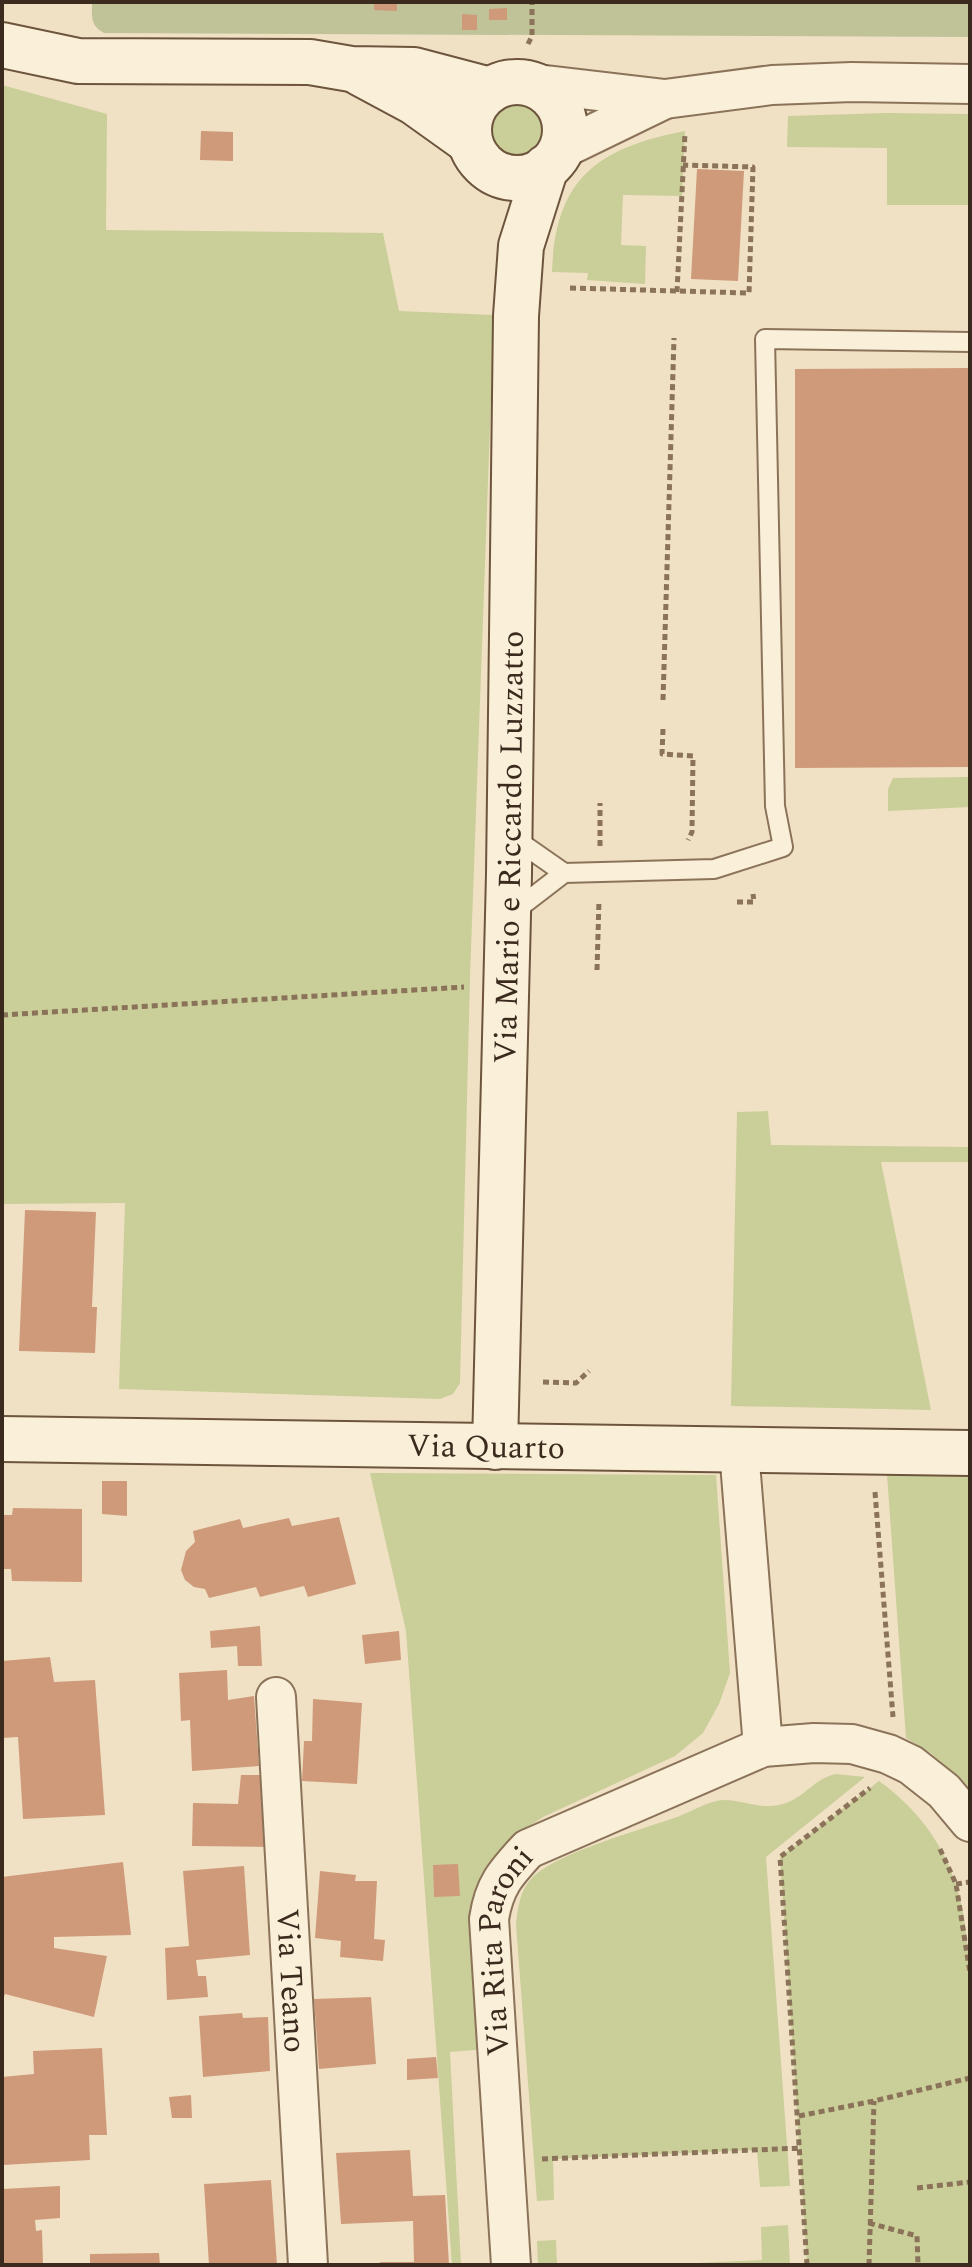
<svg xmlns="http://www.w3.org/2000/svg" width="972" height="2267" font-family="Spectral,serif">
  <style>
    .green { fill: #cace98 }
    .cemetery { fill: #bfc397 }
    .building { fill: #cf9a79 }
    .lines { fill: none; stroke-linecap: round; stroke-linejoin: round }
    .lane-casing { stroke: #8b735a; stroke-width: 22 }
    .street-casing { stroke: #8b735a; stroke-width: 42 }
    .secondary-casing { stroke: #6d543d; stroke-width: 48 }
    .path { stroke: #8b735a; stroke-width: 5; stroke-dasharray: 6 4; stroke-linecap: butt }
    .lane { stroke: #faefd8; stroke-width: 18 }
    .street { stroke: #faefd8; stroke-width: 38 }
    .secondary { stroke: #faefd8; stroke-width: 44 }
    .labels { text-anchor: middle; stroke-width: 6; stroke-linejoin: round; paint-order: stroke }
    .street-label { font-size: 32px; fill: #3b2b1e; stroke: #f7ecd5 }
  </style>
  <rect width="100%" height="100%" fill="#f0e1c5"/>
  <!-- green -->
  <path class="green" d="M2,85L107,114L106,230L383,233L399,311L494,315L470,977L460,1383L453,1394L440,1399L119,1389L125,1203L2,1204Z
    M489 129a28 28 0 1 1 56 0a28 28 0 1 1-56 0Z
    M887,113L970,114V205H887V148L787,147L788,116Z
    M685,131L682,196L623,195L621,245L646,246L645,284L587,280L588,273L552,272C555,179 597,148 685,131Z
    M968,777L970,807L888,811V789L893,778Z
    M768,1111L771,1145L970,1147V1162H881L931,1410L731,1406L737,1112Z
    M370,1473L716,1475L730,1673L719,1704L703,1733L675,1756L543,1817L516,1835L487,2049L450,2052L461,2265H452L406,1631Z
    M887,1475L970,1476V1793L932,1754L906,1738Z
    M836,1774L865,1777L766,1857L790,2186L760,2187L757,2150L553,2159L554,2200L537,2201L516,1925C518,1907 520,1888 535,1875C563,1851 640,1830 677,1817C691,1812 710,1800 724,1800C743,1800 758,1809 779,1805C804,1800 812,1779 836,1774Z
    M879,1781C914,1806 941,1840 955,1881C972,1932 970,1998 970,2051C970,2122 970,2194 970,2265H807L780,1857Z
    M788,2225L790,2265H653L762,2260L761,2227Z
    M556,2240L557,2265H538L537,2241Z"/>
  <!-- cemetery -->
  <path class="cemetery" d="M92,2H970V37L104,33C90,26 92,16 92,2Z"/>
  <!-- building -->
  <path class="building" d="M374,2H397V11L374,10Z
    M507,8V20H489V9Z
    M462,14L477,15V30H462Z
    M201,131L233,132V161L200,160Z
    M697,169L744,171L738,281L691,279Z
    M970,368V767L795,768V369Z
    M25,1210L96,1212L92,1307H97L95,1353L19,1351Z
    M102,1481H127V1516L102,1514Z
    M13,1508L82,1509V1582L12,1581L11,1569H2V1515H12Z
    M339,1517L356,1584L308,1597L304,1586L260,1597L256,1587L209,1598L205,1589L194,1587L185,1580L181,1570L186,1551L195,1542L193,1531L240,1519L243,1528L289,1518L292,1526Z
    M260,1626L262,1666H238L237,1646L211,1648L210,1631Z
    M399,1631L401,1660L365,1664L362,1635Z
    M50,1657L54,1682L95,1680L105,1815L23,1819L18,1737L2,1738V1661Z
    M227,1670L228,1700L254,1696L259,1766L192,1771L190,1720L181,1721L179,1673Z
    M313,1699L362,1703L357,1784L302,1781L304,1741H312Z
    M241,1775H272V1847L192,1846L193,1803L238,1804Z
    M123,1862L131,1935L54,1937V1948L107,1956L94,2017L5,1994L2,2003V1877Z
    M458,1864L460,1896L434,1897L433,1865Z
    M244,1866L250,1955L196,1960L198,1976H206L208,1997L167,2000L165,1948L189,1946L183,1871Z
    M320,1871L356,1875L355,1881H377L374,1939L385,1940L383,1961L340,1957L341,1941L315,1938Z
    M371,1997L376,2064L319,2069L314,1999Z
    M242,2013L243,2018L268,2017L270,2071L203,2077L199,2016Z
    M102,2048L107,2135H89L90,2160L3,2165L2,2077L34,2074L33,2051Z
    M436,2057L438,2078L407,2080V2059Z
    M191,2095L192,2118H172L169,2097Z
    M410,2150L413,2196L445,2195L449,2265H380V2262H414L413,2221L341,2224L336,2153Z
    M271,2180L277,2265H209L204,2184Z
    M60,2186V2218L35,2220L36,2231L42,2230L43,2265H2V2189Z
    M159,2253L160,2265H90V2254Z"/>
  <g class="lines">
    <!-- lane casing -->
    <g class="lane-casing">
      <path id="lane" d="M511,836L564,873L714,869L783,847L775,806L765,339L970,342
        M512,913L564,873"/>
    </g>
    <!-- street casing -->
    <g class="street-casing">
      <g id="street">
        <path d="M529,83L665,99L772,85L852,82L970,84"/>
        <path d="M560,150L665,99"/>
        <path d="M739,1450L763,1747"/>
        <path id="s1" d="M276,1697L308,2265"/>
        <path id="s2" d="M511,2265L489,1919C494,1886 505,1874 528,1849L763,1747L814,1743L852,1744L888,1754L911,1765L944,1791L970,1822"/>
      </g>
    </g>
    <!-- secondary casing -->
    <g class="secondary-casing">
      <g id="secondary">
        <path d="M2,45L78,61L310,62L351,69L414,70L490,90"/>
        <path d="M360,73L414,102L470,142"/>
        <circle cx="517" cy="130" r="48"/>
        <path id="s3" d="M2,1439L970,1453"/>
        <path id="s4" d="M495,1447L509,874L516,316L521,246L546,167"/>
      </g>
    </g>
    <!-- path -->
    <path class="path" d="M528,44L532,36V2
      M570,288L749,293L753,167L683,165
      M677,292L685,133
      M663,700L674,338
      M663,729L662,754L693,756L692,832L688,840
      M600,846V803
      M737,902H754L753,894
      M597,970L599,900
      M2,1015L464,987
      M543,1382L576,1383L589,1371
      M875,1492L893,1717
      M940,1849L956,1884L970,1973
      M956,1884L970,1882
      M799,2116L874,2101L970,2078
      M542,2159L801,2148
      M917,2188L970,2182
      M869,2223L917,2236L918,2265
      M807,2265L780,1857L870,1788
      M869,2265L874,2101"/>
    <!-- lane -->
    <use href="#lane" class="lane"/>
    <!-- street -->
    <use href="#street" class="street"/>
    <!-- secondary -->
    <use href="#secondary" class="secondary"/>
  </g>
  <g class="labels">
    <!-- street labels -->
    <g class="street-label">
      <text dy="11" stroke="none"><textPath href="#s4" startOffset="600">Via Mario e Riccardo Luzzatto</textPath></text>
      <text dy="11" stroke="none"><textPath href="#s3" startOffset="484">Via Quarto</textPath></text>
      <text dy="11" stroke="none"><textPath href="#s2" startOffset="318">Via Rita Paroni</textPath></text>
      <text dy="11" stroke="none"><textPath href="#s1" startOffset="284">Via Teano</textPath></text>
    </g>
  </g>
  <!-- border -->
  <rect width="972" height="2267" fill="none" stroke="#3b2b1e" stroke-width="8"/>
</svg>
